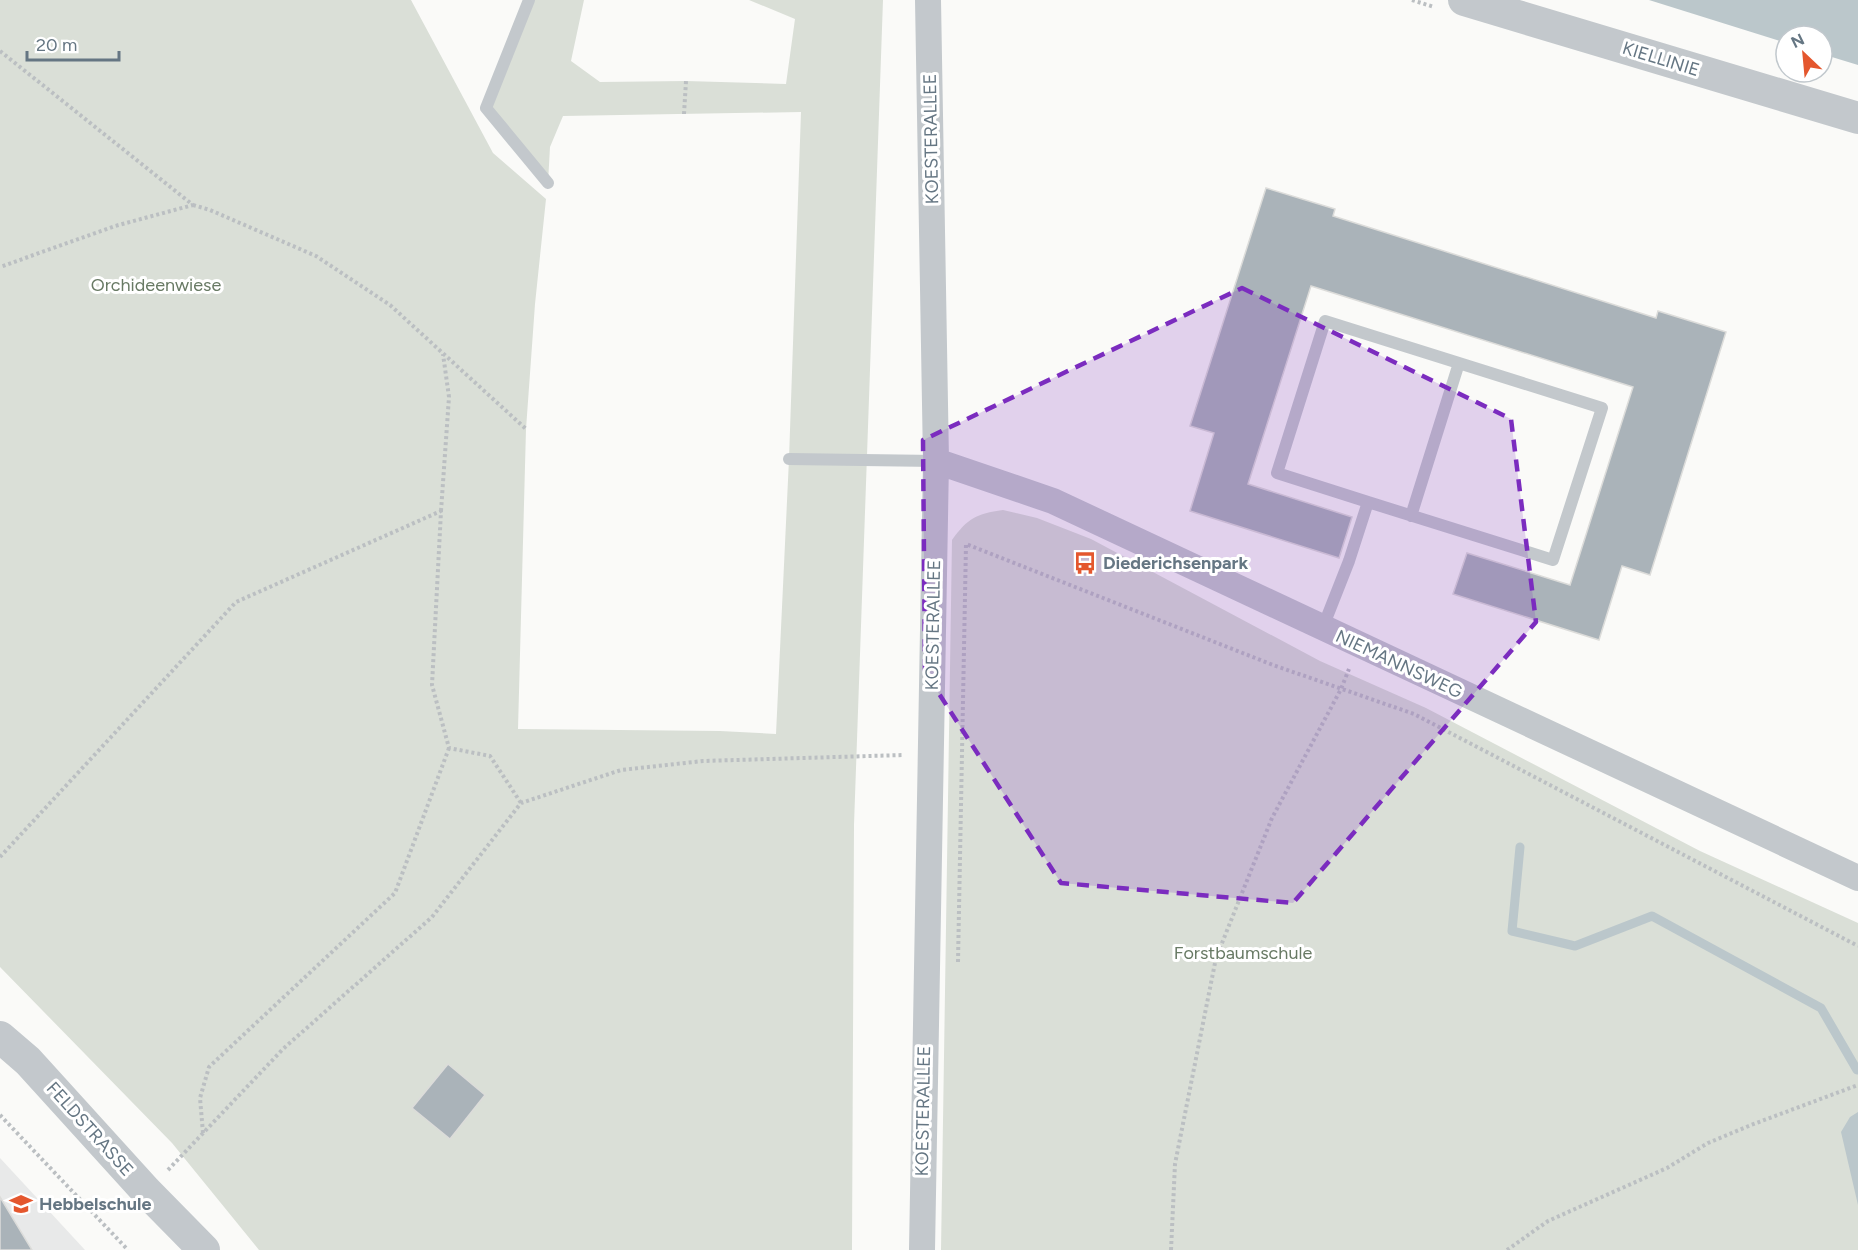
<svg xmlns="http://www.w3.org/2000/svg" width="1858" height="1250" font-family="Figtree,sans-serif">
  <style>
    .built { fill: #e8e9e9 }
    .green { fill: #dadfd7 }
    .water { fill: #bbc7cb }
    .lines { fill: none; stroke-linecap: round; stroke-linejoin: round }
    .stream { stroke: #bbc7cb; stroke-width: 9 }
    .building { fill: #aab3b9; stroke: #dcdcda; stroke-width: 1.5 }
    .path { stroke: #bbbfc2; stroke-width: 4; stroke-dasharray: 3 3; stroke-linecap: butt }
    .service { stroke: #c3c8cc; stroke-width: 12 }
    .minor { stroke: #c3c8cc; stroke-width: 26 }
    .tertiary { stroke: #c3c8cc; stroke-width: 32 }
    .marked { fill: #7b2cbf; fill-opacity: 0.2; stroke: #7b2cbf; stroke-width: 4.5; stroke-dasharray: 12 8; stroke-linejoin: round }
    .labels { text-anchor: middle; stroke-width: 6; stroke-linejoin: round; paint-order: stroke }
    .street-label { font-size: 18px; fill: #657683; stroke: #fff }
    .park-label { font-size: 18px; fill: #687a64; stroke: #fff }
    .poi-label { font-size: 18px; font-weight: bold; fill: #657683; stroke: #fff; text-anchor: start }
  </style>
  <rect width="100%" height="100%" fill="#fafaf8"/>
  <!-- built -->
  <path class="built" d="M0,1158L85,1250H0Z"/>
  <!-- green -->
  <path class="green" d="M0,0H411L493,153L546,199L535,304L526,429L518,729L720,731L776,734L789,459L801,112L563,116L550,147L548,183L486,108L529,0H584L571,61L600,82L686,81L786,84L795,19L749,0H883L854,825L852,1250H259L172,1143L0,967Z
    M1003,510L1037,518L1091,539L1320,661L1426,708L1700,851L1858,923V1250H941L952,540C968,518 976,514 1003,510Z"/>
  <!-- water -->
  <path class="water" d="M1649,0H1858V65L1822,54V36H1786V43Z
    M1858,1112V1205L1841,1132L1850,1117Z"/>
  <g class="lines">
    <!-- stream -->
    <path class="stream" d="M1520,847L1512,931L1575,946L1652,916L1821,1008L1857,1070"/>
  </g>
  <!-- building -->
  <path class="building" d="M1266,188L1335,209L1333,216L1656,318L1658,311L1726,332L1650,575L1622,566L1599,640L1453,594L1467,553L1570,585L1633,387L1311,286L1248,484L1352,517L1339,558L1190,511L1214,433L1190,426Z
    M448,1064L485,1095L450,1139L412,1108Z
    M0,1197L32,1250H0Z"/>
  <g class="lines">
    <!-- path -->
    <path class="path" d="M1412,0L1434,7
      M0,51L193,205L115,226L0,267
      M684,114L686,81
      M193,205L210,210L316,256L390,305L526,429
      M441,511L449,397L443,354
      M0,857L236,602L441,511L432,685L449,748L490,756L521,803
      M958,962L966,544L1273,665L1414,714L1858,946
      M0,1115L128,1250
      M203,1133L200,1098L209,1067L395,893L449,748
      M168,1170L283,1049L432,917L521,803L621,770L703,761L903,755
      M1171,1250L1175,1164L1216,958L1272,818L1341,689L1349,669
      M1507,1250L1548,1221L1667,1168L1708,1143L1751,1125L1858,1085"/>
    <!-- service -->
    <path class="service" d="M529,0L486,108L548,183
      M789,459L936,461
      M1411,516L1459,363
      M1323,627L1349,561L1368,502L1277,473L1325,321L1602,408L1553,560L1368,502"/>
    <!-- minor -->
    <path class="minor" d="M936,461L1053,501L1858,878
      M922,1250L936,461L928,0"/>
    <!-- tertiary -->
    <path class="tertiary" d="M1464,0L1858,118
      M0,1037L28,1061L146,1191L204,1250"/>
  </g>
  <!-- marked area -->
  <path class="marked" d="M1242,288L1511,419L1536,622L1293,903L1061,883L925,672L923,440Z"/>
  <!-- icons -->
  <defs>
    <g id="bus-bare" transform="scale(1.8)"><path d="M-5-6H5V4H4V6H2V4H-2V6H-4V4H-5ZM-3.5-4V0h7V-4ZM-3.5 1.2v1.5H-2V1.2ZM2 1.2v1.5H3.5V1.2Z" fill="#e4572e" stroke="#fff" stroke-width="2.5" paint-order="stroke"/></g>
    <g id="school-bare" transform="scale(1.8)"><path d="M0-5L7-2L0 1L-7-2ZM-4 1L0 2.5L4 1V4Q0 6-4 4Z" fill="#e4572e" stroke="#fff" stroke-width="2.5" paint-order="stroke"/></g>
  </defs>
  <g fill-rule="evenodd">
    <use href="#bus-bare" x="1085" y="563"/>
    <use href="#school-bare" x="21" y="1204"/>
  </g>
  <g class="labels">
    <!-- street labels -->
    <g class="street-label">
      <text transform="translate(1661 59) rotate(17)" y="6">KIELLINIE</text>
      <text transform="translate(931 139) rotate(-91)" y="6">KOESTERALLEE</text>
      <text transform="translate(933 625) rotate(-89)" y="6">KOESTERALLEE</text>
      <text transform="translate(1399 664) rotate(25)" y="6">NIEMANNSWEG</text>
      <text transform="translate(923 1111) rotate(-89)" y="6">KOESTERALLEE</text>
      <text transform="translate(90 1129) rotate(48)" y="6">FELDSTRASSE</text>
    </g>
    <!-- park labels -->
    <g class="park-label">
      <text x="156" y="291">Orchideenwiese</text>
      <text x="1243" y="959">Forstbaumschule</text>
    </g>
    <!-- poi labels -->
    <g class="poi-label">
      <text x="1103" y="569">Diederichsenpark</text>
      <text x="39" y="1210">Hebbelschule</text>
    </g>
  </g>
  <!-- north arrow -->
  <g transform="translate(1804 54) rotate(334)"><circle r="28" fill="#ffffff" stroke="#c1c8cd" stroke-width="1.5"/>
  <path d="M0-4.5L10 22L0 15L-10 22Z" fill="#e4572e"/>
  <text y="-9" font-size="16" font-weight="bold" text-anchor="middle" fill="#657683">N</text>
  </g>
  <!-- scale -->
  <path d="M27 51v9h92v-9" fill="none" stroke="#657683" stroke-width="3"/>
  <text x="36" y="51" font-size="18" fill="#657683" stroke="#ffffff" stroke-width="4.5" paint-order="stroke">20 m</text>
</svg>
